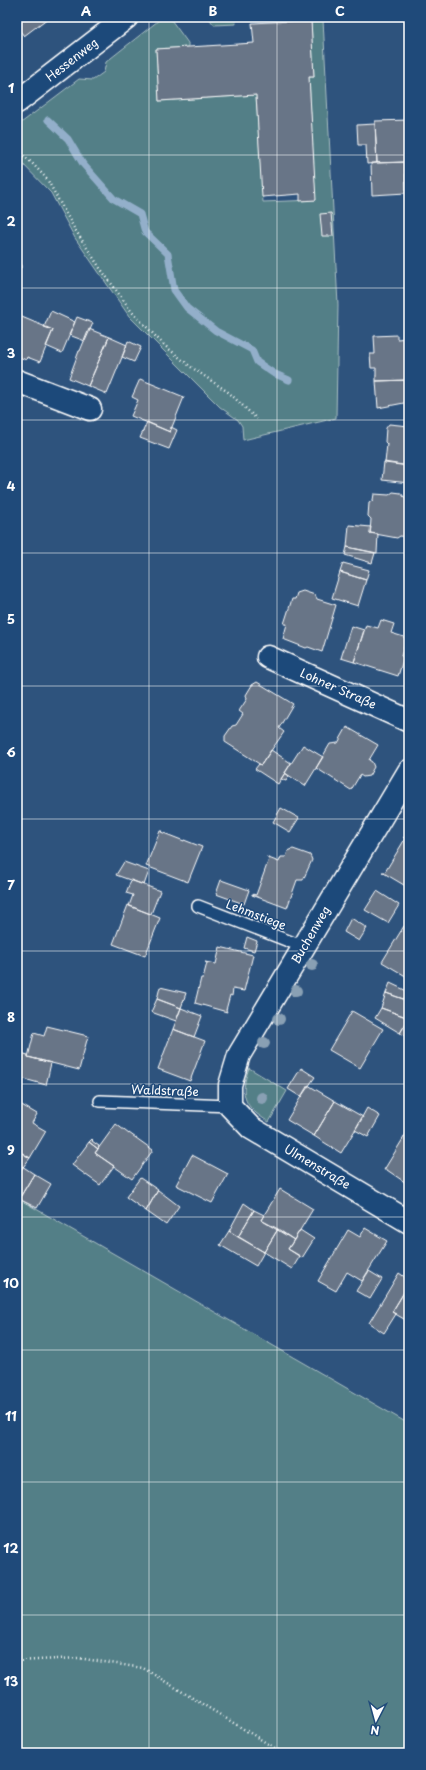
<svg xmlns="http://www.w3.org/2000/svg" width="426" height="1770" font-family="'Playpen Sans',sans-serif">
  <style>
    .green { fill: #537f87; stroke: #a9bfc3 }
    .lines { fill: none; stroke-linecap: round; stroke-linejoin: round }
    .stream { stroke: #93afca; stroke-width: 7 }
    .building { fill: #687587; stroke: #fff }
    .lane-casing { stroke: #fff; stroke-width: 14 }
    .street-casing { stroke: #fff; stroke-width: 25 }
    .path { stroke: #fff; stroke-width: 2.5; stroke-dasharray: 1 3; stroke-linecap: butt }
    .lane { stroke: #1f4a7a; stroke-width: 11 }
    .street { stroke: #1f4a7a; stroke-width: 22 }
    .tree { fill: #89a0b4 }
    .grid { fill: none; stroke: #fff; stroke-width: 1; stroke-opacity: 0.55 }
    .labels { text-anchor: middle; stroke-width: 3; stroke-linejoin: round; paint-order: stroke }
    .street-label { font-size: 12px; fill: #fff; stroke: #1f4a7a }
    .neatline { fill: none; stroke: #fff; stroke-width: 1.5 }
    .grid-label { font-size: 13px; text-anchor: middle; font-weight: bold; fill: #fff }
  </style>
  <rect width="100%" height="100%" fill="#2e537d"/>
  <filter id="ink" filterUnits="userSpaceOnUse"><feTurbulence type="fractalNoise" baseFrequency=".025" numOctaves="2"/><feDisplacementMap in="SourceGraphic" scale="8" xChannelSelector="R" yChannelSelector="G"/><feConvolveMatrix kernelMatrix="1 2 1 2 8 2 1 2 1" color-interpolation-filters="sRGB"/></filter>
  <g filter="url(#ink)">
    <!-- green -->
    <path class="green" d="M163,17H169L188,43V47L156,49L159,101L256,95L263,202L315,200L309,77H314L311,21L323,20L338,305L336,418L243,440L242,426L238,420L220,407L129,316L75,238L51,193L17,158V126L79,79L93,80L104,72L106,62Z
      M208,17H211L213,20L217,17H235L236,24L214,25Z
      M249,1068L287,1091L269,1122C244,1107 239,1096 249,1068Z
      M17,1198L409,1424V1753H17Z"/>
    <g class="lines">
      <!-- stream -->
      <path class="stream" d="M48,120L68,139L83,164L114,199L140,214L145,232L168,254L174,290L187,308L216,331L252,350L257,362L273,373L289,380"/>
    </g>
    <!-- building -->
    <path class="building" d="M17,17H47L48,18L24,36L17,27Z
      M311,20L314,77H309L316,200L300,201V194L262,197L256,95L159,101L156,49L254,43L252,23Z
      M409,120V162L377,163L375,121Z
      M375,124L377,163L367,164L366,145H358L357,125Z
      M405,162L406,193L372,195L371,163Z
      M331,213L333,236H322L320,214Z
      M17,247H20L21,268H17Z
      M51,311L75,322L62,353L46,346L53,330L44,327Z
      M17,315L53,330L40,362L27,357L26,360L17,356Z
      M77,317L93,323L85,341L69,335Z
      M89,329L109,337L88,386L69,378L79,351H80Z
      M397,335V339L409,338V380L376,381V368H371L370,354H375L374,336Z
      M109,337L127,345L107,394L88,386Z
      M128,341L141,347L134,362L122,357Z
      M140,379L184,397L170,432L131,416L138,400L132,397Z
      M409,380V402L378,408L376,381Z
      M147,422L170,432L171,427L177,430L169,449L140,438Z
      M389,424L409,426V466L385,463L387,444L385,442L386,428Z
      M384,462L409,466V483L382,480Z
      M393,492L401,493L404,497H409V537L400,536L397,538L370,533L371,519L368,516L369,503L373,500L374,494L389,495Z
      M349,525L371,527L370,533L378,534L377,553L347,547Z
      M347,547L375,553L372,563L345,555Z
      M343,563L369,570L366,580L340,572Z
      M340,572L366,580L358,606L332,598Z
      M303,591L315,595L317,599L336,605L322,652L308,647L306,648L283,639L287,624H284L292,599H295L297,593Z
      M381,620L394,624L391,633L407,638L401,656L404,657L398,676L354,662L366,625L378,628Z
      M351,626L364,630L354,662L341,658Z
      M409,656V671L405,670Z
      M257,682L293,704L279,728L284,732L261,765L225,742V736L232,726L236,725L243,714L239,711L247,699L246,695L252,685Z
      M347,727L378,745L369,760L372,762L374,767L369,776L363,777L360,775L351,790L316,768L330,744L338,743Z
      M303,745L323,757L305,786L285,773Z
      M271,750L291,763L278,784L255,769L259,764L261,765Z
      M285,773L289,776L286,781L281,779Z
      M281,808L299,818L290,832L273,822Z
      M160,831H162L161,832L184,841V840L202,847L188,882L146,866Z
      M403,837L409,841V888L382,872H385L405,839Z
      M293,849L310,855L312,860L303,880H297L287,908L252,895V894L256,895L269,859L266,857L279,862L281,857H286L288,851Z
      M124,862L149,871L144,885L116,875Z
      M131,880L160,891L151,914L129,906L133,895L126,893Z
      M221,880L249,890L244,904L216,894Z
      M377,891L399,905L388,923L365,910Z
      M128,905L160,918L145,956L113,944Z
      M351,918L367,928L359,941L344,932Z
      M404,926L409,929V978L382,962Z
      M247,937L257,941L254,951L244,948Z
      M220,947L253,955L244,991L233,989L232,996L230,995L226,1010L227,1012L195,1003L201,978H203L207,963L205,962L216,964Z
      M390,983L409,992V1001L386,993Z
      M160,987L186,993L181,1008L157,999Z
      M386,993L409,1001V1018L381,1008Z
      M157,999L181,1008L176,1021L151,1012Z
      M181,1008L202,1016L194,1037L173,1029Z
      M381,1008L409,1018L400,1033L375,1018Z
      M352,1011L383,1029L360,1068L329,1050Z
      M409,1019V1038L400,1033Z
      M47,1026L88,1036L79,1070L28,1057L34,1033L44,1036Z
      M173,1029L205,1041L190,1081L158,1069Z
      M17,1052L28,1055V1057L51,1063L46,1085L17,1077Z
      M301,1068L315,1077L301,1097L288,1089Z
      M308,1085L335,1101L314,1136L287,1120Z
      M335,1101L363,1117L341,1153L314,1136Z
      M20,1104L37,1114L32,1123L46,1131L30,1158L17,1150V1108Z
      M367,1108L380,1116L368,1137L355,1130Z
      M116,1124L129,1134V1133L153,1150L132,1179L95,1153Z
      M409,1129V1185L387,1170H384Z
      M92,1139L93,1140L92,1141L99,1146L98,1149L89,1142Z
      M89,1142L98,1149L95,1153L114,1166L100,1185L72,1165Z
      M22,1153L30,1158L17,1175V1162Z
      M192,1155L228,1174L212,1203L176,1185Z
      M22,1166L34,1174L19,1199L17,1197V1175Z
      M34,1174L51,1184L37,1208L19,1199Z
      M140,1178L158,1190L146,1211L126,1197Z
      M280,1189L313,1209L294,1240L261,1220Z
      M158,1190L179,1206L166,1225L146,1211Z
      M244,1203L254,1210L238,1237L229,1231Z
      M254,1210L264,1215L261,1220L278,1229L264,1252L238,1237Z
      M365,1228L387,1241L362,1281L347,1272L336,1291L318,1281L348,1230L360,1237Z
      M278,1229L294,1240L288,1249L300,1256L292,1269L264,1252Z
      M300,1230L314,1239L302,1258L288,1249Z
      M229,1231L264,1252L256,1266L220,1245Z
      M369,1271L382,1279L370,1299L356,1291Z
      M399,1273L409,1280V1284L392,1312L396,1314L384,1333L369,1323Z
      M409,1284V1322L392,1312Z"/>
    <g class="lines">
      <!-- lane casing -->
      <g class="lane-casing">
        <path id="lane" d="M198,906L304,947
          M100,1101L230,1106"/>
      </g>
      <!-- street casing -->
      <g class="street-casing">
        <path id="street" d="M17,102L127,17
          M17,381L90,409
          M268,657L409,721
          M409,771L239,1055L230,1085V1106L251,1128L409,1222"/>
      </g>
      <!-- path -->
      <path class="path" d="M17,151L31,162L47,179L74,228L100,268L132,312L164,345L191,367L228,392L257,419
        M17,1661L78,1658L143,1668L283,1753"/>
      <!-- lane -->
      <use href="#lane" class="lane"/>
      <!-- street -->
      <use href="#street" class="street"/>
    </g>
    <!-- trees -->
    <g class="tree">
      <circle cx="312" cy="965" r="6"/>
      <circle cx="296" cy="991" r="6"/>
      <circle cx="279" cy="1019" r="6"/>
      <circle cx="264" cy="1043" r="6"/>
      <circle cx="262" cy="1098" r="6"/>
    </g>
  </g>
  <!-- grid -->
  <path class="grid" d="M149,17V1753M277,17V1753M17,155H409M17,288H409M17,420H409M17,553H409M17,686H409M17,819H409M17,951H409M17,1084H409M17,1217H409M17,1350H409M17,1482H409M17,1615H409"/>
  <g class="labels">
    <!-- street labels -->
    <g class="street-label">
      <text transform="translate(72 60) rotate(-38)" y="4">Hessenweg</text>
      <text transform="translate(338 689) rotate(24)" y="4">Lohner Straße</text>
      <text transform="translate(256 915) rotate(21)" y="4">Lehmstiege</text>
      <text transform="translate(311 935) rotate(-60)" y="4">Buchenweg</text>
      <text transform="translate(165 1091) rotate(2)" y="4">Waldstraße</text>
      <text transform="translate(317 1167) rotate(31)" y="4">Ulmenstraße</text>
    </g>
  </g>
  <!-- margin -->
  <rect width="426" height="1770" fill="none" stroke="#1f4a7a" stroke-width="44"/>
  <!-- north arrow -->
  <g transform="translate(376 1720) rotate(186)" stroke="#1f4a7a" stroke-width="3" paint-order="stroke">
  <path d="M0-3L7 15L0 10L-7 15Z" fill="#ffffff"/>
  <text y="-6" font-size="11" font-weight="bold" text-anchor="middle" fill="#ffffff">N</text>
  </g>
  <rect x="22" y="22" width="382" height="1726" class="neatline"/>
  <g class="grid-label">
    <text x="86" y="16">A</text>
    <text x="213" y="16">B</text>
    <text x="340" y="16">C</text>
    <text x="11" y="93">1</text>
    <text x="11" y="226">2</text>
    <text x="11" y="358">3</text>
    <text x="11" y="491">4</text>
    <text x="11" y="624">5</text>
    <text x="11" y="757">6</text>
    <text x="11" y="890">7</text>
    <text x="11" y="1022">8</text>
    <text x="11" y="1155">9</text>
    <text x="11" y="1288">10</text>
    <text x="11" y="1421">11</text>
    <text x="11" y="1553">12</text>
    <text x="11" y="1686">13</text>
  </g>
</svg>
